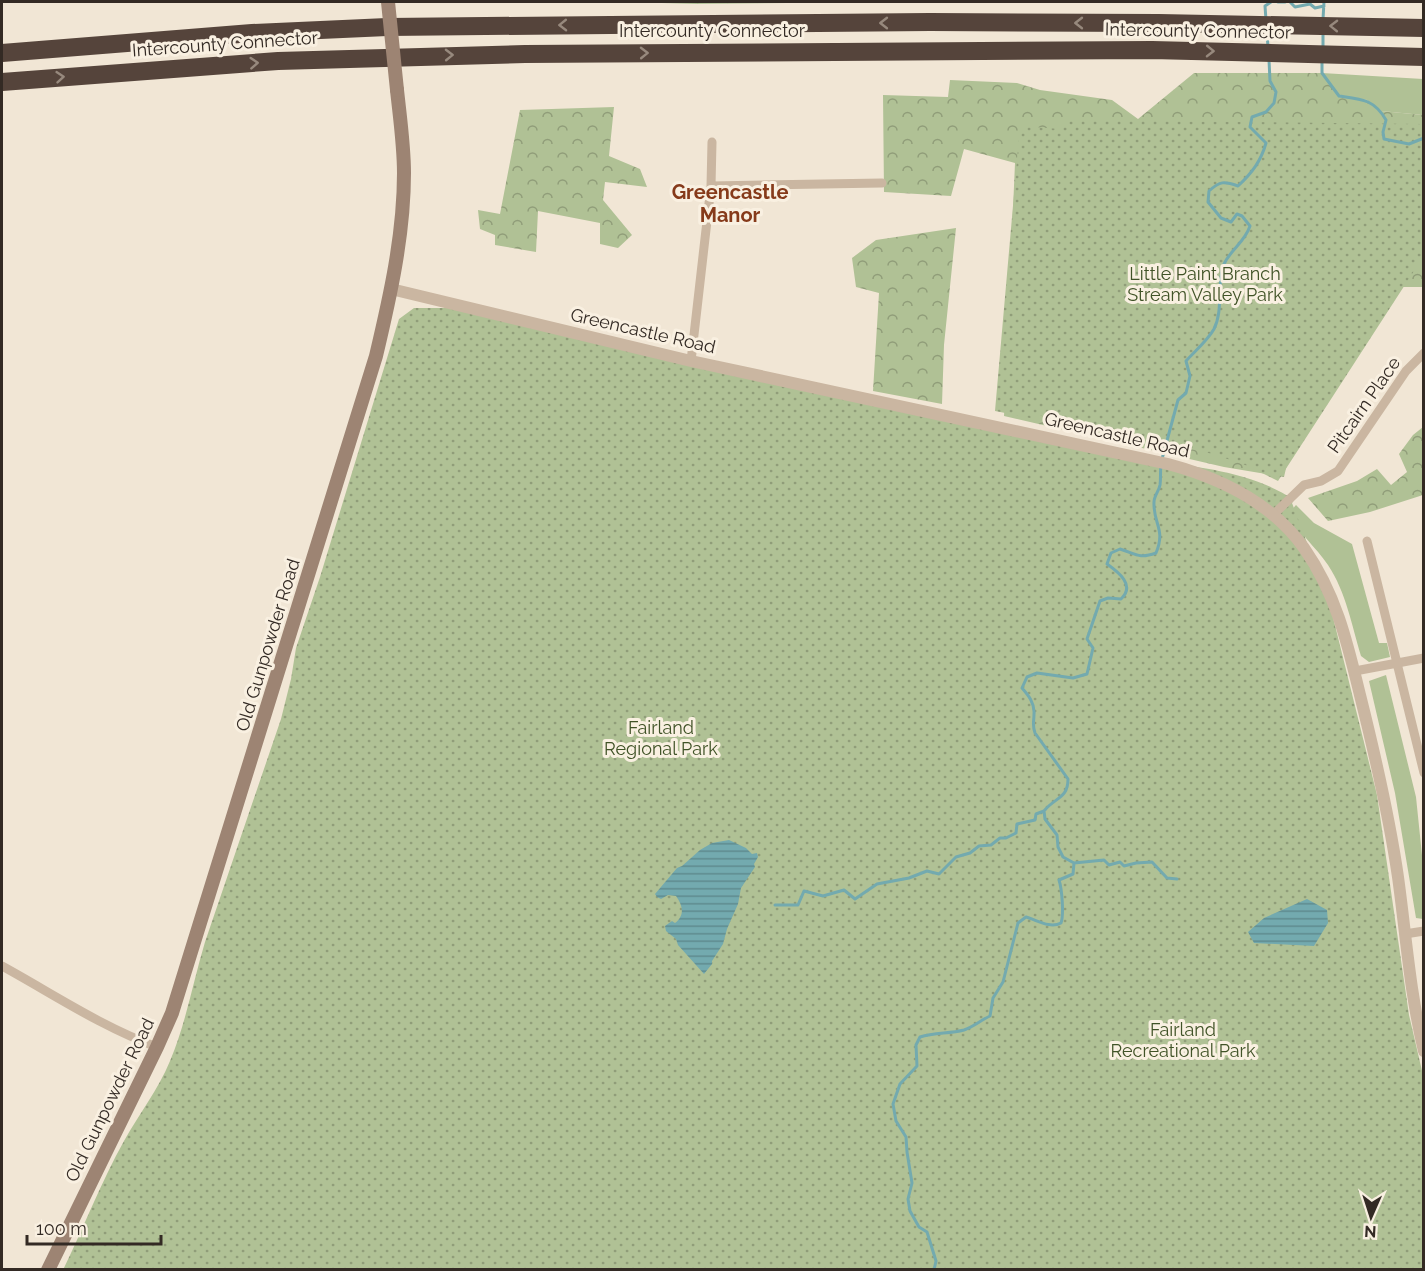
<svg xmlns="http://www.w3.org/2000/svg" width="1425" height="1271" font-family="Raleway,sans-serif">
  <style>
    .green { fill: #b0c195 }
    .forest { fill: url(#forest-crowns) }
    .park { fill: url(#park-dots) }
    .water { fill: url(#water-rules) }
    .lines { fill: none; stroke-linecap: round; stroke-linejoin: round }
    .stream { stroke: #73aaaf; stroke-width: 3 }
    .minor { stroke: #cab6a1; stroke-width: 9 }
    .tertiary { stroke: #cab6a1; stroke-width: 12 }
    .secondary { stroke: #9d8473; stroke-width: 14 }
    .motorway { stroke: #55443b; stroke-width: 18 }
    .secondary-bridge { stroke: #9d8473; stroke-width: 14 }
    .oneway { stroke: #97897d }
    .labels { text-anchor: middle; stroke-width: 6; stroke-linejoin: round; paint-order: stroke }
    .street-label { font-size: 18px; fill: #332a24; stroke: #f9f0e1 }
    .park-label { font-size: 18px; fill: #405327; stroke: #f9f0e1 }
    .neighbourhood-label { font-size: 20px; font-weight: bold; fill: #863a1a; stroke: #f9f0e1 }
  </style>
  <defs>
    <pattern id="forest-crowns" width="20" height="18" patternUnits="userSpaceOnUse" patternTransform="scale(1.5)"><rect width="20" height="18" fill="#b0c195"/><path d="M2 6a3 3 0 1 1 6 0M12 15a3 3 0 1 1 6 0" fill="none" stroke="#909d79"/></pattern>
    <pattern id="park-dots" width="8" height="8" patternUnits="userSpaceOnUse" patternTransform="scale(1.5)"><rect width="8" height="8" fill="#b0c195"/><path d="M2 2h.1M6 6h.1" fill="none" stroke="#909d79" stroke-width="1.8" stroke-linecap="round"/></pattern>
    <pattern id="water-rules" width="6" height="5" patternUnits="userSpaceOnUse" patternTransform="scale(1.5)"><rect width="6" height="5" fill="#73aaaf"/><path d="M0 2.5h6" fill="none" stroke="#5f8b8e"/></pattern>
  </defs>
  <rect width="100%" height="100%" fill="#f1e6d5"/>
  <!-- green -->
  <path class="green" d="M1322,73L1423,79V115L1381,111L1367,100L1339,96Z
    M1296,505L1314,523L1352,544L1379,643H1387L1390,657L1369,662L1361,656C1352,626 1346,592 1328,565C1316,547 1298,533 1289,513Z
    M1386,675L1416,797L1423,865V919L1416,918L1395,793L1369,681Z"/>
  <!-- forest -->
  <path class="forest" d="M627,2H891L696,4Z
    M1194,73H1322L1339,96L1367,100L1381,111L1423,115V287H1364L1298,417L1284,477L1224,467L1004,416L1015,163L964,149L951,196L884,192L883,95L948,97L950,80L1017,83L1040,90L1112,100L1138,119Z
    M614,107L609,156L640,169L647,187L605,182L603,200L632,235L618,248L600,244V223L538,211L536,252L495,245V235L480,229L478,210L500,214L520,110Z
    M956,228L944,345L942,404L873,391L879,293L856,287L852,258L876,240Z
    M1423,427V495L1370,512L1328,521L1308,498L1357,481L1377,469L1391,485L1407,472L1399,454L1413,435Z"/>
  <!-- park -->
  <path class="park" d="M1062,120L1423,124V257L1278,481L1248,466L1213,454L1037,415L1035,419L995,411L1020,126L1060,129Z
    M414,308H465L1153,460C1201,468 1253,472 1294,500L1292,503L1329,601L1377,795L1409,1015L1423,1075V1269L63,1270C84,1227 101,1182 124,1141C139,1114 158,1090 170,1061C186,1023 193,982 205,942L281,719L291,679L296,648L320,577L399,319Z"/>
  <!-- water -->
  <path class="water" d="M729,840L746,848L752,854L757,853L758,857L754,864L755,867L741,888L738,904L727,929L723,944L712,961V964L704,974L678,945L676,939L666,931L665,926L672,921L675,923C685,915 683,906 676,896L668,895L661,899L657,897L655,894L677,868L682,866L700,850L712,843Z
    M1307,899L1327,910L1328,923L1314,946L1254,943L1248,932L1264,918Z"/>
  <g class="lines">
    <!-- stream -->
    <path class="stream" d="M1278,2H1285
      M1290,2L1295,7L1310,4L1315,8L1324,6
      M1323,19L1324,2
      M1266,20L1265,6L1271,2
      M1267,33L1268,47
      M1323,49V32
      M1322,62V73L1339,96C1361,99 1374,99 1386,120L1383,132L1384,139L1409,144L1424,138
      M1162,459L1178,400L1186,393L1190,376L1186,361C1195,351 1208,340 1214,329C1224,309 1216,284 1224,264C1231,249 1245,242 1250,226L1242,216L1237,214L1231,222L1221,218L1208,202L1209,191C1220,181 1224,181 1238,186C1252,173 1261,161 1266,143L1250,127L1252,117L1266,112L1274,103L1276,92L1270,81L1269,60
      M1074,863L1104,860L1109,865L1120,862L1124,866L1136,863L1152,862L1167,878L1177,879
      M775,905H798L804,891L823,896L844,890L855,899L877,884L909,878L927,871L939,874L956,857L970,853L979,846L991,845L1000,838H1006L1016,833L1017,824L1035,820L1036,814L1044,811
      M934,1270L936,1261L927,1232L919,1227L910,1211L908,1199L912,1183L907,1152L906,1137L896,1121L893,1104L900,1084L917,1066L916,1045L920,1037C935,1032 949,1034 964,1030C973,1027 981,1020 990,1016L993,998L1003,982L1018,923L1026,917C1037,920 1050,929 1061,923C1064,915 1062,889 1059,880L1073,874L1074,863L1063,857L1058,847L1057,835L1045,819L1044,811C1055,797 1068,799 1068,779L1035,733C1032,725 1034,722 1034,714C1035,703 1028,695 1022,688L1027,677L1037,673L1073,678L1087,674L1093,648L1087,639L1100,601L1108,598L1121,599C1136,585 1118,572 1107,564L1111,553L1120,549C1136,554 1139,559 1156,553C1166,529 1153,524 1154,502C1154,496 1159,491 1160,485C1161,478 1160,472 1161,466"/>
    <!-- minor -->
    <path class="minor" d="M711,186L882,183
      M691,361L711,186L712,142
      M1273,515L1304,485L1321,481L1338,471L1406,371L1424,353
      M1367,541L1424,773
      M1355,671L1424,658
      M1405,934L1424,931
      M2,966C53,994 102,1027 157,1047"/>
    <!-- tertiary -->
    <path class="tertiary" d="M391,289L691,361L1168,464C1220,478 1272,503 1304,548C1336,594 1347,641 1360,695C1375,755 1389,815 1398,877C1406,935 1410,994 1424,1051"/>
    <!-- secondary -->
    <path class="secondary" d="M48,1270L157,1047L172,1013L376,356C390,297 404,235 404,173C404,146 400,118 397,90"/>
    <!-- motorway -->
    <path class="motorway" d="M2,53L252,33L387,27L930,22L1159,23L1424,28
      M2,82L278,61L525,54L1152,50L1424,57"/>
    <!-- secondary-bridge -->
    <path class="secondary-bridge" d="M388,2L397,90"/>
  </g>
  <!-- one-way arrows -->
  <defs><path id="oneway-chevron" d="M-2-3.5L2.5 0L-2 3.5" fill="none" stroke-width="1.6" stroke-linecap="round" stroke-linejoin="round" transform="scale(1.5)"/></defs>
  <g class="oneway">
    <use href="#oneway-chevron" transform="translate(884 23) rotate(180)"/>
    <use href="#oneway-chevron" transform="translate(1079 23) rotate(-180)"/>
    <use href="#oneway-chevron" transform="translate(563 25) rotate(179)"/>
    <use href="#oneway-chevron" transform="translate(1334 26) rotate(-179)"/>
    <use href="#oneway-chevron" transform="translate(1210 51) rotate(1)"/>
    <use href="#oneway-chevron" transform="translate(644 53) rotate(-1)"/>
    <use href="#oneway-chevron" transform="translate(449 55) rotate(-1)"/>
    <use href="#oneway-chevron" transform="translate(254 63) rotate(-4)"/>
    <use href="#oneway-chevron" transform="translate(60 77) rotate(-5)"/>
  </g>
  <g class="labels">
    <!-- street labels -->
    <g class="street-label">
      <text x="712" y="37">Intercounty Connector</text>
      <text transform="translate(1198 31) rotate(1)" y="6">Intercounty Connector</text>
      <text transform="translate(225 44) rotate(-4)" y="6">Intercounty Connector</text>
      <text transform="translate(643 331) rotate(13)" y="6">Greencastle Road</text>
      <text transform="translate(1364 405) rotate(-55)" y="6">Pitcairn Place</text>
      <text transform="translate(1117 435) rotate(13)" y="6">Greencastle Road</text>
      <text transform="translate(268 645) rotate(-73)" y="6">Old Gunpowder Road</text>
      <text transform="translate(110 1100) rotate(-64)" y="6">Old Gunpowder Road</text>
    </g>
    <!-- park labels -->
    <g class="park-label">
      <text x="1205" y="280">Little Paint Branch<tspan x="1205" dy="21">Stream Valley Park</tspan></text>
      <text x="661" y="734">Fairland<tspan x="661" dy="21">Regional Park</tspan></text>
      <text x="1183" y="1036">Fairland<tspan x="1183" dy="21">Recreational Park</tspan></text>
    </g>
    <!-- neighbourhood labels -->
    <g class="neighbourhood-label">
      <text x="730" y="199">Greencastle<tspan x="730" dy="23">Manor</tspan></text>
    </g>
  </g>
  <!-- border -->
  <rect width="1425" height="1271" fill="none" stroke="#332a24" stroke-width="6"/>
  <!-- north arrow -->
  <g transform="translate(1371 1217) rotate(183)" stroke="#f9f0e1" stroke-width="4.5" paint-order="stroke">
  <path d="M0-4.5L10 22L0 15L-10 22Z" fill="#332a24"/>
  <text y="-9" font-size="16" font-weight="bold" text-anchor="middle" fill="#332a24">N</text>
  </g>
  <!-- scale -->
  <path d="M27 1235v9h134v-9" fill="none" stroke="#332a24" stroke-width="3"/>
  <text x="36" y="1235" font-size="18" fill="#332a24" stroke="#f9f0e1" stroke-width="4.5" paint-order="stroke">100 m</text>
</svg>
